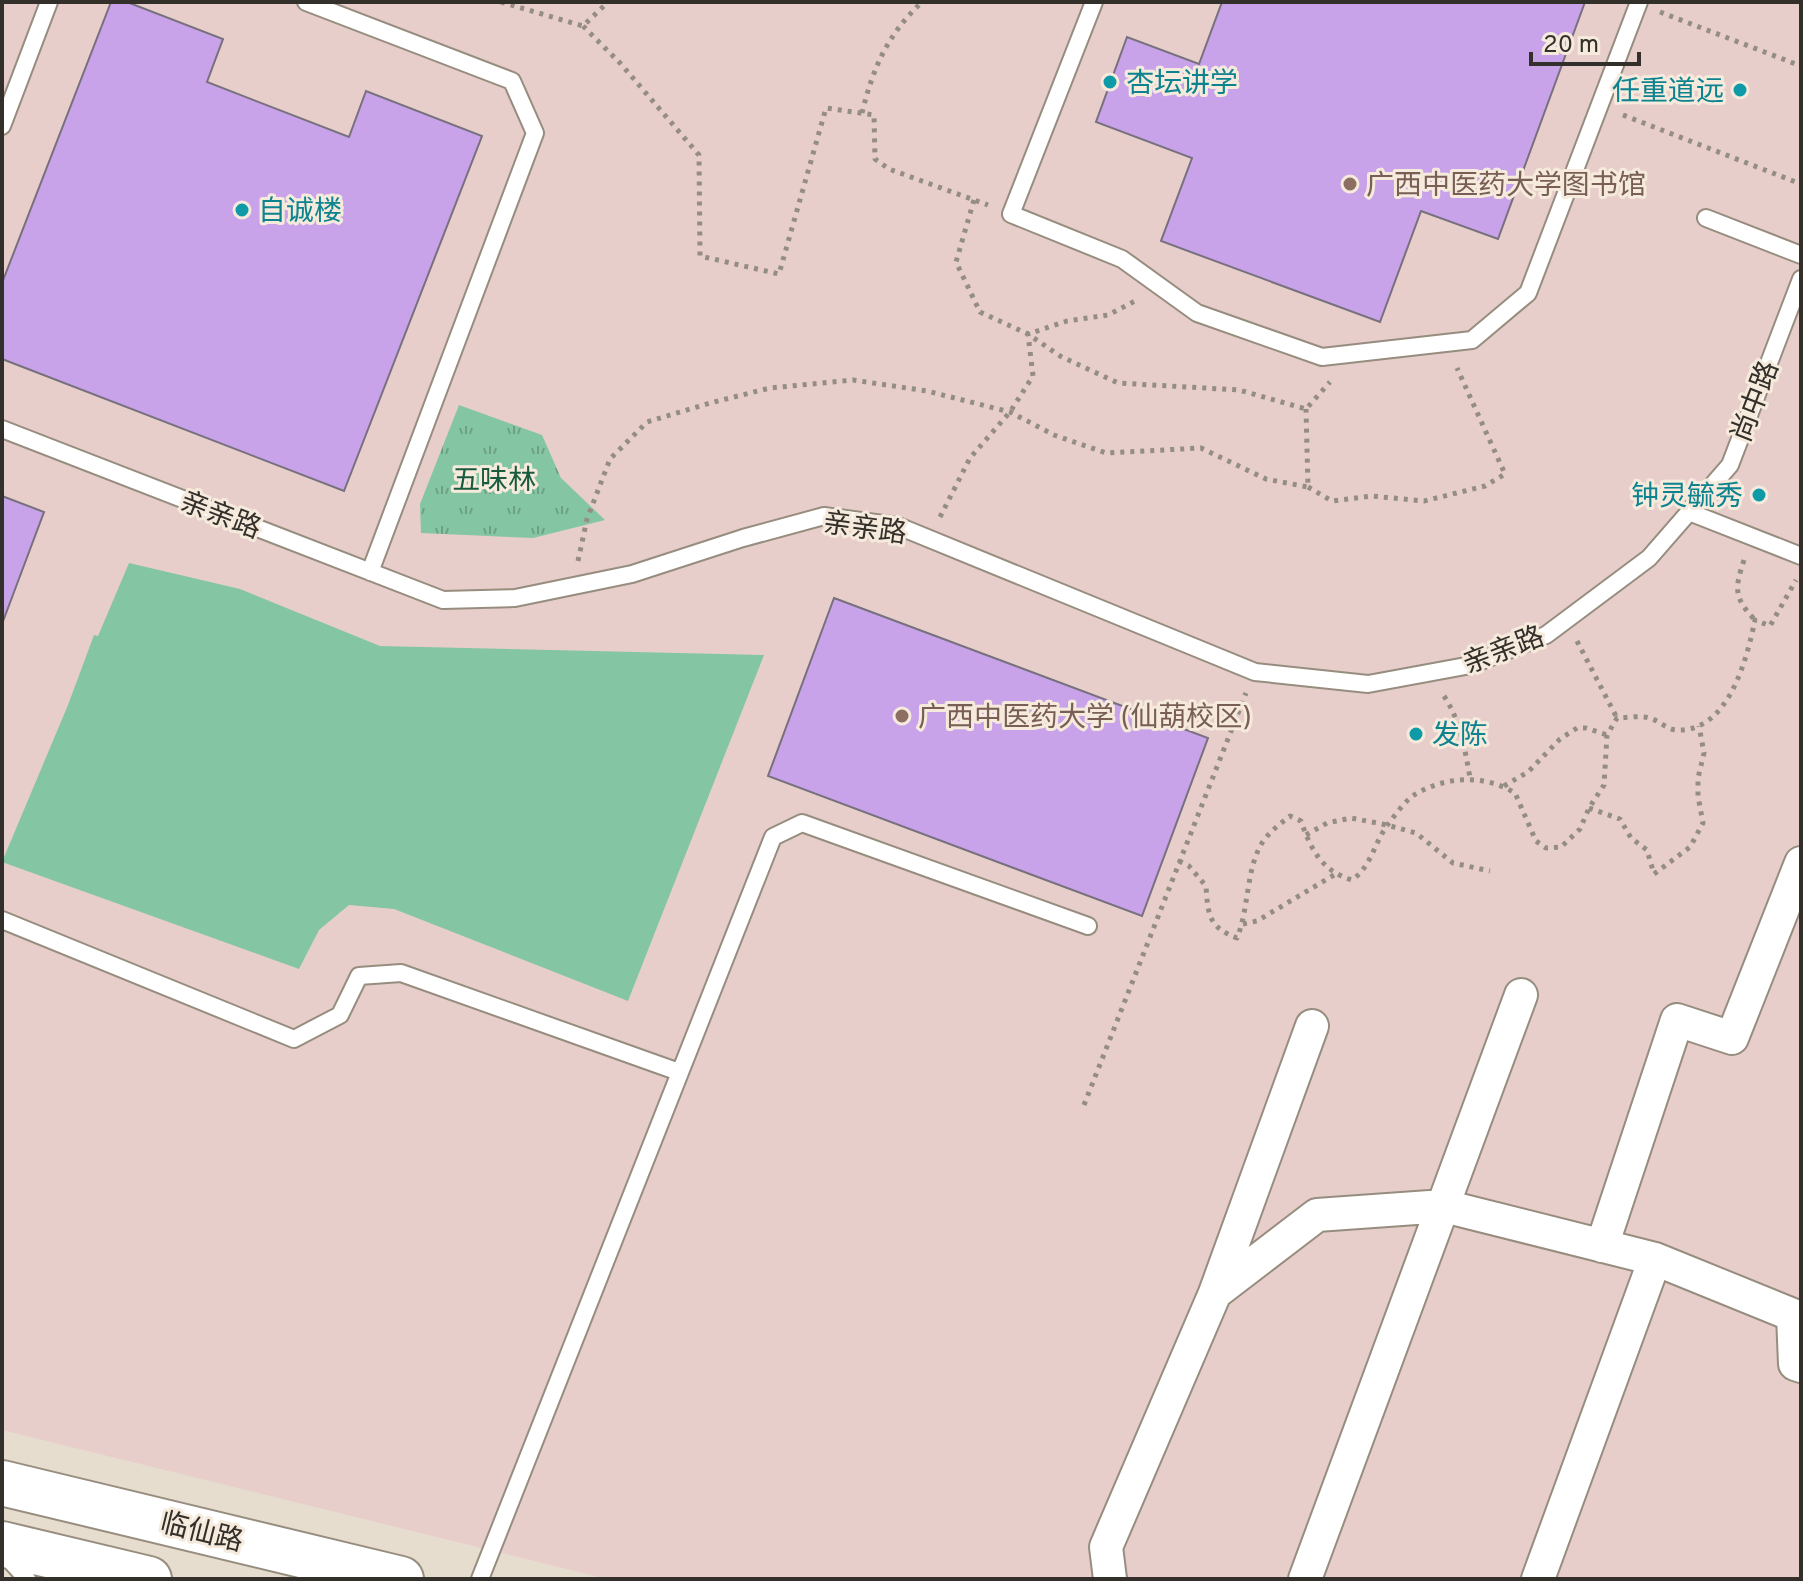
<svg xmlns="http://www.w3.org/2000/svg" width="1803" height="1581" font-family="Overpass,'Noto Sans SC',sans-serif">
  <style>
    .education { fill: #e8ceca }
    .grass { fill: #84c6a3 }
    .park { fill: url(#park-tufts) }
    .building { fill: #c9a3ea; stroke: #77707d; stroke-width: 2 }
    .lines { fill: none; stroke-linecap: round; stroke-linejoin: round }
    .lane-casing { stroke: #968d7f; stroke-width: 20 }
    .street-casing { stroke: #968d7f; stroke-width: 36 }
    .secondary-casing { stroke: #968d7f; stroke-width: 48 }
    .path { stroke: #948d83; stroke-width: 5; stroke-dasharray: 4 6; stroke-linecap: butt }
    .lane { stroke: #fff; stroke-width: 16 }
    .street { stroke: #fff; stroke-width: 32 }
    .secondary { stroke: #fff; stroke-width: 44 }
    .culture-dot { fill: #0f9aa8; stroke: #f5eadc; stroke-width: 3 }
    .education-dot { fill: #8d6e63; stroke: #f5eadc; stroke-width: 3 }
    .labels { text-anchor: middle; stroke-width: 6; stroke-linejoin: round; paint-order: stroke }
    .culture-label { font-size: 28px; fill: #0d838f; stroke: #f5eadc; text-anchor: start }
    .education-label { font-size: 28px; fill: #785e54; stroke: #f5eadc; text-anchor: start }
    .street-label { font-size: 28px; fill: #332f2a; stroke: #f5eadc }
    .park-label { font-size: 28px; fill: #195b3e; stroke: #f5eadc }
  </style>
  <defs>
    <pattern id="park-tufts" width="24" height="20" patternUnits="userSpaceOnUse" patternTransform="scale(2)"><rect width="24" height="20" fill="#84c6a3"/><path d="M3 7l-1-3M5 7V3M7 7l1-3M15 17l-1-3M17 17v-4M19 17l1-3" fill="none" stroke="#6da185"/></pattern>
  </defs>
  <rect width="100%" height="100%" fill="#e7ddcf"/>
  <!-- education -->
  <path class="education" d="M2,2H1801V1579H607L2,1430Z"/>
  <!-- grass -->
  <path class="grass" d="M129,563L240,589L380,646L764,655L628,1001L394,909L349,905L319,930L299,969L2,862L68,705L94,635L98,636Z"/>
  <!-- park -->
  <path class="park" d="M459,405L542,435L561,478L605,520L533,538L421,533L420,504Z"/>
  <!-- building -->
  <path class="building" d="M111,2H127L223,39L207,82L349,137L366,91L482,136L344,491L2,359V283Z
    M1222,2H1585L1498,239L1421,211L1380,322L1161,241L1192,158L1096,122L1127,37L1199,64Z
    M2,496L44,512L2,624Z
    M834,598L1208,738L1142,916L768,776Z"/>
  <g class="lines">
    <!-- lane casing -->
    <g class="lane-casing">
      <path id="lane" d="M306,2L512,81L535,133L370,572
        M1094,2L1011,214L1122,259L1197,313L1322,357L1472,340L1528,293L1639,2
        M2,126L49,2
        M1706,218L1801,255
        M2,429L443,600L515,598L632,574L743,538L824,516L898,526L1255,672L1368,684L1471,665L1546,635L1649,558L1730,465L1801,279
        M1689,512L1801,556
        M2,920L294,1039L340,1015L359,976L401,973L679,1072
        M6,1556L27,1579
        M480,1579L773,837L802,823L1088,926"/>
    </g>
    <!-- street casing -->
    <g class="street-casing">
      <path id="street" d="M1602,1246L1677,1020L1732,1038L1801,863
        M1215,1293L1312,1026
        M1110,1579L1106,1547L1215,1293L1317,1215L1444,1206L1655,1259L1793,1315L1795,1364L1801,1366
        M1305,1579L1521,995
        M1538,1579L1655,1259"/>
    </g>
    <!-- secondary casing -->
    <g class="secondary-casing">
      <path id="secondary" d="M2,1483L401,1579
        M2,1544L149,1579"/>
    </g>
    <!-- path -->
    <path class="path" d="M501,2L583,26L608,2
      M1660,12L1801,66
      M583,26L621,64L699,155L700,256L779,274L826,108L874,115L875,159L889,169L988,205
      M862,113C873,68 887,35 922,2
      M1623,115L1801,184
      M974,200L956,262L980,312L1028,334L1060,356L1118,383L1239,390L1306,409L1330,382
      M1308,487L1332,501L1372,496L1424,501L1485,486L1505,474L1457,368
      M940,517L970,458L1010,412L1033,376L1028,334L1067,321L1108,315L1135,301
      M1744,560C1735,588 1733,597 1755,620
      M578,561L587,519L610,459L647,422L710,403L770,388L853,380L927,391L1010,412L1054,435L1106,453L1201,448L1266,479L1308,487L1306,409
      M1577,641L1617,718
      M1444,696C1460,720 1465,749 1470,778
      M1504,786L1528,772L1560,739L1577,728H1586L1607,735
      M1589,808L1620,819L1631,838L1647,850L1654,874L1690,847L1703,823L1698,796V778L1704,753L1699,726
      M1306,835L1327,823L1351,818L1387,825L1416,833L1453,863L1490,871
      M1179,861L1189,866L1206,886C1208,914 1208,927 1237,938C1249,909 1246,869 1262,843C1269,832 1280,824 1290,816L1301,821C1311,850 1322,871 1352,880C1372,866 1374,842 1389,823C1395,815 1405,801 1414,795C1445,776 1484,774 1515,793L1536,841L1546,848L1561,847L1580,829L1589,808L1604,785L1607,735L1617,718C1627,718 1640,715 1649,718C1659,720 1667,730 1677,730C1729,732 1747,658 1755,620L1770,626L1796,580
      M1243,924L1257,921L1334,875
      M1084,1105L1246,693"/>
    <!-- lane -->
    <use href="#lane" class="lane"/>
    <!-- street -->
    <use href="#street" class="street"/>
    <!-- secondary -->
    <use href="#secondary" class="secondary"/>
  </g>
  <!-- markers -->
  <g class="culture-dot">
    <circle cx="1110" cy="82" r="8"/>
    <circle cx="1740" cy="90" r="8"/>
    <circle cx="242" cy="210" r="8"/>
    <circle cx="1759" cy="495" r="8"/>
    <circle cx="1416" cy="734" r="8"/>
  </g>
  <g class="education-dot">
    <circle cx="1350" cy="184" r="8"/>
    <circle cx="902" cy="716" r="8"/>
  </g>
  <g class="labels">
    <!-- culture labels -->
    <g class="culture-label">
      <text x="1126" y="92">杏坛讲学</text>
      <text x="1724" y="100" text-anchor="end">任重道远</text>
      <text x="258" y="220">自诚楼</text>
      <text x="1743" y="505" text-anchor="end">钟灵毓秀</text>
      <text x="1432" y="744">发陈</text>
    </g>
    <!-- education labels -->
    <g class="education-label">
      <text x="1366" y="194">广西中医药大学图书馆</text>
      <text x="918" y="726">广西中医药大学 (仙葫校区)</text>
    </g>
    <!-- street labels -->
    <g class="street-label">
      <text transform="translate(1754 401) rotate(-69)" y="10">尚中路</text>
      <text transform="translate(221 514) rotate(21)" y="10">亲亲路</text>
      <text transform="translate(865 527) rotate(8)" y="10">亲亲路</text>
      <text transform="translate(1503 649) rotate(-21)" y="10">亲亲路</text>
      <text transform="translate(202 1531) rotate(14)" y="10">临仙路</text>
    </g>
    <!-- park labels -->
    <g class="park-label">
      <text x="494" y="489">五味林</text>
    </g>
  </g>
  <!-- border -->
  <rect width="1803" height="1581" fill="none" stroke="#332f2a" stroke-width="8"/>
  <!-- scale -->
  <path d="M1531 52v12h108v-12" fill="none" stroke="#332f2a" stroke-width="4"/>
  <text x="1543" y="52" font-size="24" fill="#332f2a" stroke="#f5eadc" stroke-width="6" paint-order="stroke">20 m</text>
</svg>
